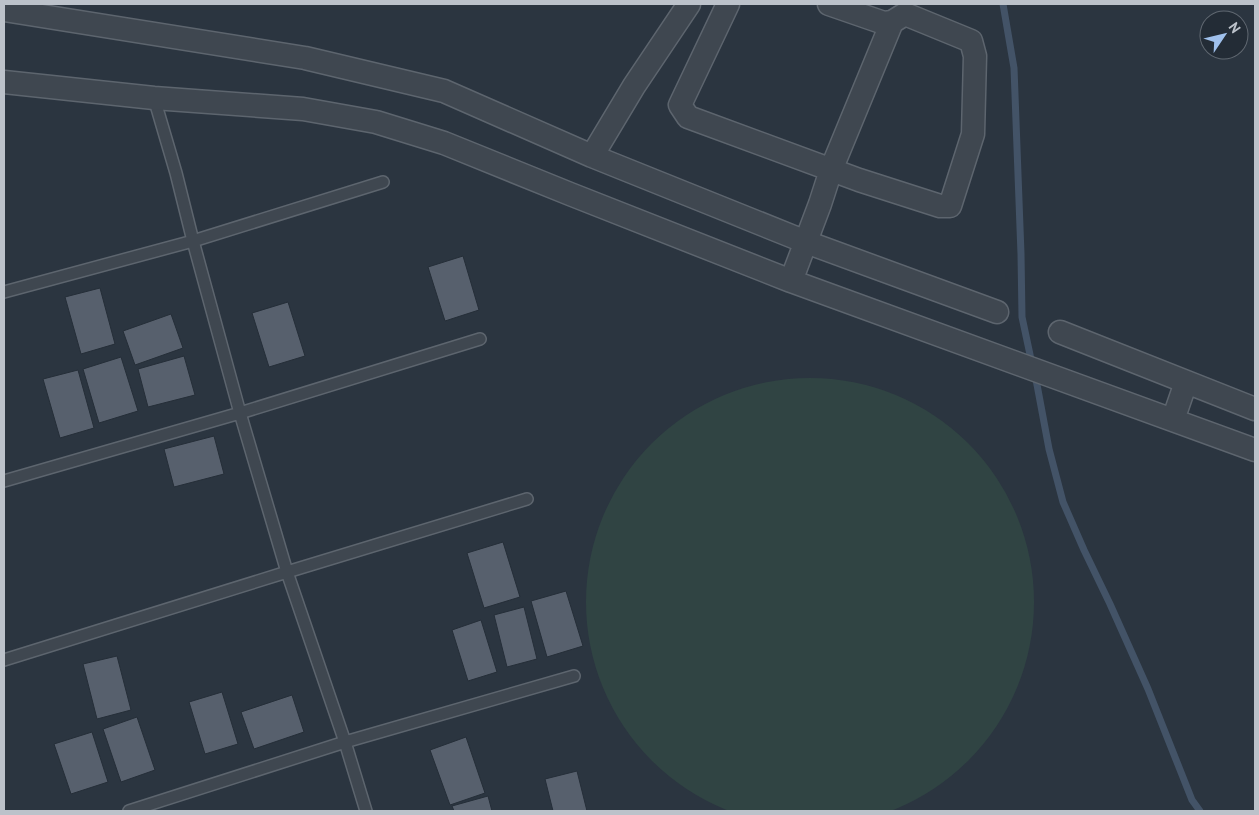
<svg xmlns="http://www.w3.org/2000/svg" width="1259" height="815" font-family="'PT Sans',sans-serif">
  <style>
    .green { fill: #304443 }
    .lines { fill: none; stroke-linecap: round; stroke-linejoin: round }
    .stream { stroke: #435367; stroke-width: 7 }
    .building { fill: #57606d; stroke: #252e38 }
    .service-casing { stroke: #5d656e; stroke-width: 14 }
    .minor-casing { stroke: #5d656e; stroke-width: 25 }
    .service { stroke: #3f4750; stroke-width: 11 }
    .minor { stroke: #3f4750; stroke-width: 22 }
  </style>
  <rect width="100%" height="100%" fill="#2b3540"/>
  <!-- green -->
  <path class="green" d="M586 602a224 224 0 1 1 448 0a224 224 0 1 1-448 0Z"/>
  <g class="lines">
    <!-- stream -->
    <path class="stream" d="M1003,4L1014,68L1021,254L1022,317L1032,364
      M1035,374L1049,449L1063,502L1084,550L1110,604L1148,689L1192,800L1200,811"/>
  </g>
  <!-- building -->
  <path class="building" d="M463,256L479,310L445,321L428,267Z
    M100,288L115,344L81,354L65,297Z
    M288,302L305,356L269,367L252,313Z
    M171,314L183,348L135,365L123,331Z
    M184,356L195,395L148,407L138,369Z
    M121,357L138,411L99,423L83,369Z
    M78,370L94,428L60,438L43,379Z
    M214,436L224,474L174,487L164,449Z
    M503,542L520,597L484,608L467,553Z
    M566,591L583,646L547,657L531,601Z
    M524,607L537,659L507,667L494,615Z
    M481,620L497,672L468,681L452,630Z
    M117,656L131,710L97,719L83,664Z
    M222,692L238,744L205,754L189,702Z
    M292,695L304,732L254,749L241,712Z
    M137,717L155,770L121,782L103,729Z
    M92,732L108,782L71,794L54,744Z
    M466,737L485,793L450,805L430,750Z
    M577,771L587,811H553L545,779Z
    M488,796L492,811H454L452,806Z"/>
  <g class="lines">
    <!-- service casing -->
    <g class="service-casing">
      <path id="service" d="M154,98L176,173L193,241L240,413L287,572L345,742L366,811
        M4,292L193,241L383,182
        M4,481L240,413L480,339
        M4,660L287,572L527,499
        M129,811L345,742L574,676"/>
    </g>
    <!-- minor casing -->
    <g class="minor-casing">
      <path id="minor" d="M728,4L680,105L688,117L859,180L940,206H950L973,134L975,56L971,41L905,14L892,22L884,23L829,4
        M4,10L305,58L444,91L592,156L806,242L997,312
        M4,82L154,98L303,109L376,122L444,143L570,194L791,281L1255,450
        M592,156L634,86L689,4
        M791,281L820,204L831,170L892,22
        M1060,332L1255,409
        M1173,420L1186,382"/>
    </g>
    <!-- service -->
    <use href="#service" class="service"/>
    <!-- minor -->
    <use href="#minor" class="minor"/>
  </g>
  <!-- border -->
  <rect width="1259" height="815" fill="none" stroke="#bcc2ca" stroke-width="10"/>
  <!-- north arrow -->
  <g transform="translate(1224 35) rotate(55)"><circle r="24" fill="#232c36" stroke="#606871"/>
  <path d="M0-4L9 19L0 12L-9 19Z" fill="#9fc0ec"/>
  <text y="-8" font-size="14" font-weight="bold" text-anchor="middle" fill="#bcc2ca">N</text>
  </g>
</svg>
